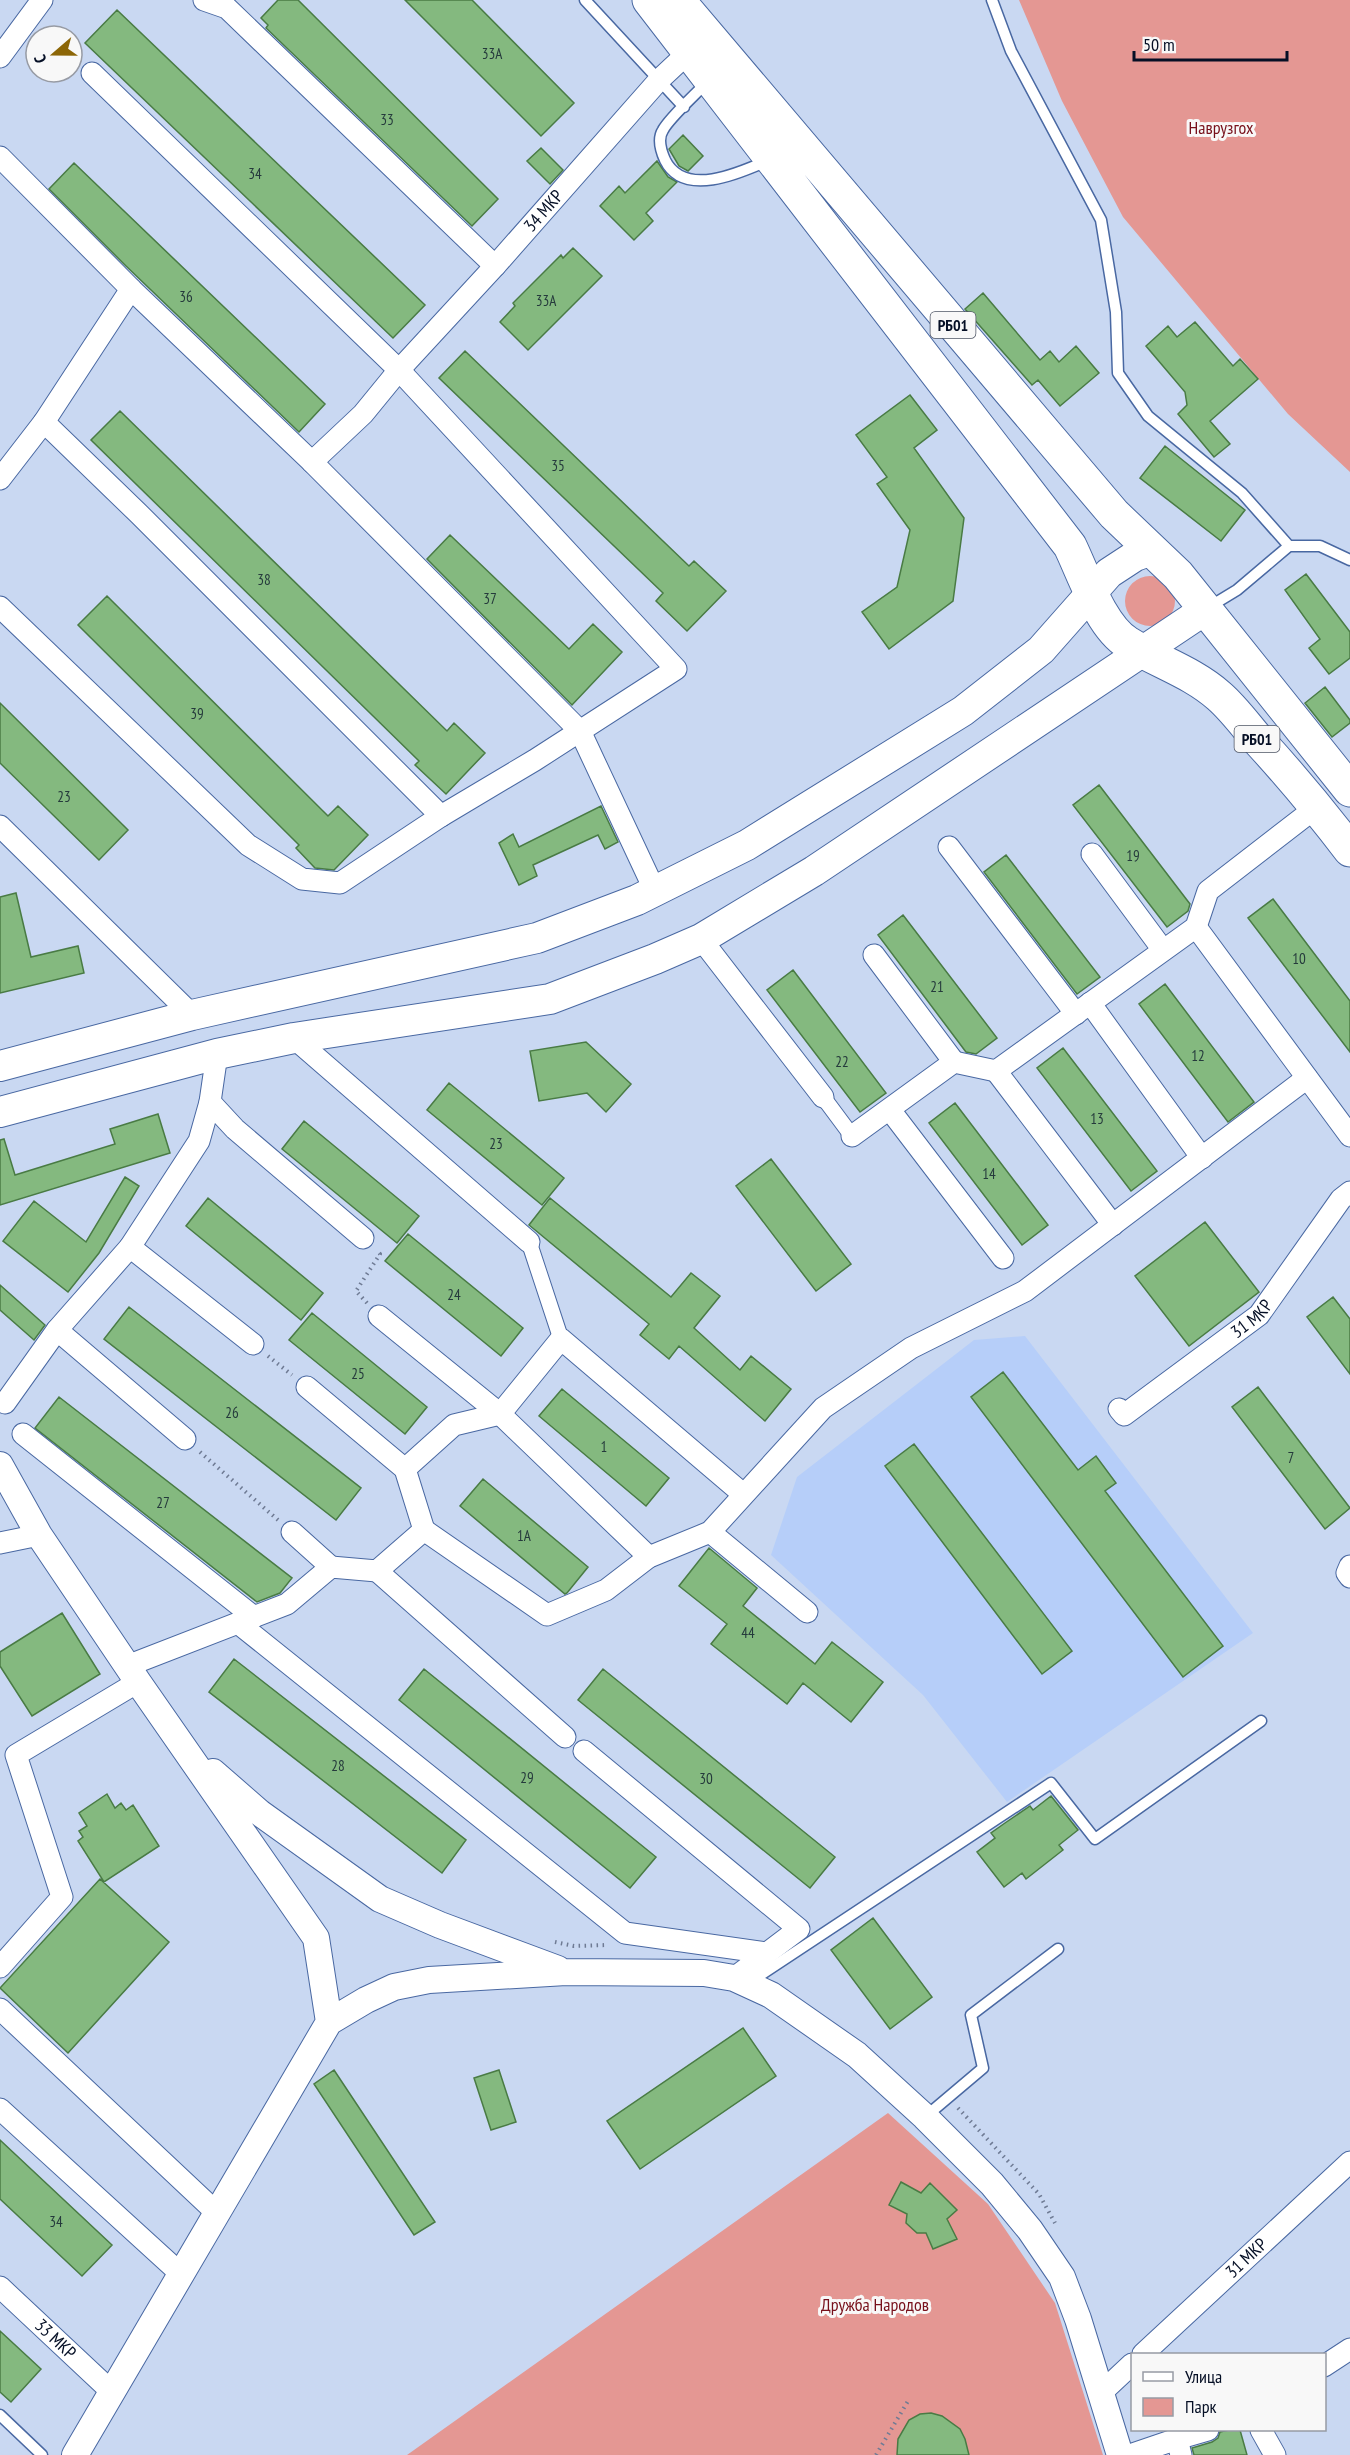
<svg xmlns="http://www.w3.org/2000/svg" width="1350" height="2455" font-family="'PT Sans Narrow',sans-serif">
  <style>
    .built { fill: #b6cef9 }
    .green { fill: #e49793 }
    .building { fill: #84b97f; stroke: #497b44; stroke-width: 1.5 }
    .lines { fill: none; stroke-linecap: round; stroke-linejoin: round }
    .service-casing { stroke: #4968a2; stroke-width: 13 }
    .pedestrian-casing { stroke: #4968a2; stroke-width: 17 }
    .minor-casing { stroke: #4968a2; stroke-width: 23 }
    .tertiary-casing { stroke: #4968a2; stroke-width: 28 }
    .secondary-casing { stroke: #4968a2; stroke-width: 32 }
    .trunk-casing { stroke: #4968a2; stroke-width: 35 }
    .path { stroke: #6f7b94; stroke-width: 4; stroke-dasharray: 1.5 4.5; stroke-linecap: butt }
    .service { stroke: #fff; stroke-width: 10 }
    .pedestrian { stroke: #fff; stroke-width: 15 }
    .minor { stroke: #fff; stroke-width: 21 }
    .tertiary { stroke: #fff; stroke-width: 26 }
    .secondary { stroke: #fff; stroke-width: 30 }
    .trunk { stroke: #fff; stroke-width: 33 }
    .labels { text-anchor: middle; stroke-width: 6; stroke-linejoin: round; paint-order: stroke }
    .number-label { font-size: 15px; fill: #253a3c }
    .shield { fill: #f8f8f8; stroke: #4e5564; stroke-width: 1.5 }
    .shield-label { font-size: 16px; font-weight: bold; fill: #050f25 }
    .park-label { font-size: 18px; fill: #77101b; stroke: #f8f8f8 }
    .street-label { font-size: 18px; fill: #050f25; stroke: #f8f8f8 }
  </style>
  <rect width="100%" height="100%" fill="#c9d8f2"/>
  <!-- built -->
  <path class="built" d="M1025,1336L1253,1633L1007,1802L923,1695L771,1555L797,1477L974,1340Z"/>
  <!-- green -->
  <path class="green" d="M1019,0H1350V472L1288,414L1123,217L1062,101Z
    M1125 601a25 25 0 1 1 50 0a25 25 0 1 1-50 0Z
    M888,2113L988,2204L1055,2303L1103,2455H407Z"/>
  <!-- building -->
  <path class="building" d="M278,0H298L498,199L472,226L266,28L268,25L261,18Z
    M405,0H472L574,103L541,136Z
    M117,10L425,305L393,338L85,43Z
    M683,135L703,156L688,171L679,166L669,149Z
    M541,148L563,170L550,184L527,161Z
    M657,161L668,177L677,182L646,213L653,221L634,240L600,206L619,186L625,193Z
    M74,163L325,404L299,432L126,266L49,189Z
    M573,248L602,276L528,350L500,322L515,306L513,303L561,255L563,258Z
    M983,293L1040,360L1050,351L1059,362L1076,346L1099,373L1060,406L1038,380L1032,385L965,309Z
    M1195,322L1233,366L1240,359L1258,379L1210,421L1230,444L1214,457L1178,414L1187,405L1185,392L1146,346L1168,326L1177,337Z
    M465,351L689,566L694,561L726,591L687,631L656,601L663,593L439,378Z
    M910,395L937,430L914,448L964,518L953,601L889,649L862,612L897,587L910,530L877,484L887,477L856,435Z
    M120,411L447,731L454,723L485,753L446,794L415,765L419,761L91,440Z
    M1165,446L1245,510L1221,541L1140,478Z
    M450,535L569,649L593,624L622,652L572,705L427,559Z
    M1306,574L1350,632V658L1329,674L1309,648L1320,639L1285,590Z
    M107,596L328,816L338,806L368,835L334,870L315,868L296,848L299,845L78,625Z
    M1325,687L1350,720V723L1332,737L1305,703Z
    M0,703L128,830L99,860L0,763Z
    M1099,785L1190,904L1188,911L1167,927L1073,805Z
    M601,806L618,842L605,849L598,835L533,865L537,876L519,885L499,843L513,834L519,847Z
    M1006,855L1100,977L1077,994L984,872Z
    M16,893L31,957L78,946L84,973L0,993V897Z
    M1273,899L1350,1001V1052L1248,918Z
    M903,915L997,1038L976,1054L966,1052L878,935Z
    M793,970L886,1093L860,1112L767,990Z
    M1165,984L1254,1102L1228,1122L1139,1004Z
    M586,1042L631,1084L606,1112L587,1093L539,1101L530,1051Z
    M1063,1048L1157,1171L1131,1191L1037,1068Z
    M449,1083L564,1178L542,1205L427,1110Z
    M955,1103L1048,1225L1022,1245L929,1123Z
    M158,1114L170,1153L0,1205V1140L4,1139L15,1175L115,1144L110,1129Z
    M304,1121L419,1216L397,1243L282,1149Z
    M771,1159L851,1264L816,1291L736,1186Z
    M125,1177L139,1186L99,1253L68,1292L3,1241L34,1201L86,1242Z
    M208,1198L323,1293L301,1320L186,1226Z
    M550,1198L671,1297L691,1273L720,1296L694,1328L740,1370L751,1356L791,1389L765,1421L679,1346L669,1359L640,1335L649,1324L529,1225Z
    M1205,1222L1259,1292L1189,1346L1135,1276Z
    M408,1234L523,1328L501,1356L385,1261Z
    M0,1285L45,1325L34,1340L0,1310Z
    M1333,1297L1350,1319V1374L1307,1317Z
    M129,1307L361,1488L336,1520L104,1339Z
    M312,1313L427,1407L405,1434L289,1340Z
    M1003,1372L1078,1470L1096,1456L1116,1483L1105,1491L1223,1646L1183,1677L971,1397Z
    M1258,1387L1350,1508L1325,1529L1232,1407Z
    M562,1389L669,1478L646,1506L539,1416Z
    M59,1397L292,1578L280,1593L257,1602L35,1428Z
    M914,1444L1072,1651L1042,1674L885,1466Z
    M483,1479L588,1567L567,1593L565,1594L460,1506Z
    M709,1548L757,1588L743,1606L815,1664L832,1642L883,1682L851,1722L803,1683L787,1704L711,1644L727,1624L679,1586Z
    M62,1613L100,1674L32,1716L0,1666V1652Z
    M234,1659L466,1840L442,1873L209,1692Z
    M424,1669L656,1857L630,1888L399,1700Z
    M603,1669L835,1857L810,1888L578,1700Z
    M107,1794L115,1808L121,1803L126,1810L133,1805L159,1846L104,1882L78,1841L83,1837L79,1831L87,1826L79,1813Z
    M1051,1796L1078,1830L1059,1845L1063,1850L1026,1879L1022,1873L1004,1887L977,1852L995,1838L991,1833L1005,1823L1030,1806L1033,1810Z
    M100,1879L169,1942L68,2053L0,1988Z
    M873,1918L932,1997L890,2029L831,1950Z
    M743,2028L776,2076L640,2169L607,2121Z
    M334,2070L435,2222L414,2235L314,2084Z
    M499,2070L516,2122L491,2130L474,2078Z
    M0,2140L112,2245L82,2276L0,2199Z
    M901,2182L921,2193L930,2183L957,2210L947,2219L957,2239L933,2249L926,2233H917L906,2223L907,2214L889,2205Z
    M0,2331L41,2369L11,2402L0,2392Z
    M931,2413L942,2416L960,2429L965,2439L969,2455H897L898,2439L909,2420L920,2414Z
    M1229,2430H1240L1247,2455H1194L1192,2448L1212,2442L1218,2438L1220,2432Z"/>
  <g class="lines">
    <!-- service casing -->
    <g class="service-casing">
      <path id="service" d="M585,0L684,107
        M992,0L1011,51L1101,220L1116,312L1118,373L1148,416L1242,493L1289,546
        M707,82C697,93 669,118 663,130C657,139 661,151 665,160C684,199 742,172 769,160
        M1209,607L1237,590L1289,546H1320L1350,560
        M750,1982L1051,1783L1095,1839L1261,1721
        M925,2117L983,2068L971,2015L1058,1949
        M0,2415L42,2455"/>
    </g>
    <!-- pedestrian casing -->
    <g class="pedestrian-casing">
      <path id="pedestrian" d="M823,1097L852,1136
        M529,1242L561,1339"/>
    </g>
    <!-- minor casing -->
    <g class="minor-casing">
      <g id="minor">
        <path d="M204,0L227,8L495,266"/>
        <path d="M0,57L42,0"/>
        <path d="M0,157L131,289L44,422L0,479"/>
        <path d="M131,289L312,462L580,731L655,891"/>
        <path d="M44,422L139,514L441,816"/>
        <path id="s1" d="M312,462L363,414L399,370L495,266L659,80L690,51"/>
        <path d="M0,607L248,845L302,879L340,883L441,816L535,760L676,669L399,370L92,73"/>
        <path d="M0,826L192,1015"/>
        <path d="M949,847L1076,1014"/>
        <path d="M1092,854L1163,950"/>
        <path d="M1196,927L1350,1136"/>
        <path d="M701,939L823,1097"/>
        <path d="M874,955L954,1062"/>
        <path d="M1090,1003L1202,1158"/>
        <path d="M294,1038L529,1242"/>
        <path d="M217,1054L210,1102L199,1141L130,1247L253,1344"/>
        <path d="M996,1071L1113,1225"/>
        <path d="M210,1102L235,1129L363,1238"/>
        <path d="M890,1110L1003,1258"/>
        <path d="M852,1136L954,1062L996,1071L1196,927L1208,891L1318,806"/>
        <path d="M379,1316L500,1414L649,1557"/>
        <path d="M57,1330L185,1439"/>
        <path d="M307,1387L405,1469L424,1530"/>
        <path d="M5,1403L57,1330L130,1247"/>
        <path id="s2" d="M1119,1409L1124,1415L1259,1315L1341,1199L1350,1192"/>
        <path d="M23,1434L254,1617"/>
        <path d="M405,1469L454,1425L500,1414L561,1339L743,1494"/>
        <path d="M292,1532L331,1567"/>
        <path d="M710,1532L807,1612"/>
        <path d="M0,1543L39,1535"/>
        <path d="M1350,1566L1347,1573L1350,1577"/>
        <path d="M377,1571L565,1737"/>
        <path d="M238,1623L625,1933L766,1953"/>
        <path d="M127,1666L287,1604L331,1567L377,1571L424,1530L547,1615L606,1590L649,1557L710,1532L823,1408L911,1348L1025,1291L1307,1078"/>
        <path d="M584,1751L799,1929L734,1978"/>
        <path d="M0,1967L62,1897L16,1755L138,1682"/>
        <path d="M0,2009L218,2214"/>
        <path d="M0,2109L182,2275"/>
        <path id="s3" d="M0,2287L112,2392"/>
        <path id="s4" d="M1143,2354L1350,2162"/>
        <path d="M1324,2366L1350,2349"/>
        <path d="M1101,2393L1132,2364"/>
        <path d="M1261,2430L1275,2455"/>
        <path d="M1177,2439L1208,2430"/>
        <path d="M1130,2455L1177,2439L1181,2455"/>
      </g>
    </g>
    <!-- tertiary casing -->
    <g class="tertiary-casing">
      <path id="tertiary" d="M0,1465L39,1535L138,1682L316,1938L329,2022
        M213,1772L260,1813L380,1899L440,1925L558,1969
        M75,2455L329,2022L366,2000L394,1987L429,1980L566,1972L704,1973L734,1978L771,1995L857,2055L925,2117L992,2184L1030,2230L1062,2277L1078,2319L1120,2455"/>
    </g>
    <!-- secondary casing -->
    <g class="secondary-casing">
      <path id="secondary" d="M0,1066L192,1015L537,938L637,900L747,845L963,711L1041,650L1109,573L1135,556L1152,550
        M0,1112L217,1054L294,1038L550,999L655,959L701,939L814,871L1206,609"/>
    </g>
    <!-- trunk casing -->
    <g class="trunk-casing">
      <path id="trunk" d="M649,0L1070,546C1084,575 1101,627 1128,643C1158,662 1192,672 1219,696C1234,709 1246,726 1259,741C1291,776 1321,812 1350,850
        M678,0L1114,514L1178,575L1350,790"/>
    </g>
    <!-- path -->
    <path class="path" d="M367,1303L356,1291L380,1254L377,1251
      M268,1356L292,1375
      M200,1452L278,1520
      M555,1942L574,1946L607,1945
      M958,2108L1039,2194L1055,2223
      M876,2455L908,2401"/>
    <!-- service -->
    <use href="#service" class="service"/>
    <!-- pedestrian -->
    <use href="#pedestrian" class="pedestrian"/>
    <!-- minor -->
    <use href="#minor" class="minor"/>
    <!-- tertiary -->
    <use href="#tertiary" class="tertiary"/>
    <!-- secondary -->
    <use href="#secondary" class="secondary"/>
    <!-- trunk -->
    <use href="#trunk" class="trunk"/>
  </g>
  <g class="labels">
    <!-- number labels -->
    <g class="number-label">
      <text x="492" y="59">33А</text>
      <text x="387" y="125">33</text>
      <text x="255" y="179">34</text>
      <text x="186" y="302">36</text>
      <text x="546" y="306">33А</text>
      <text x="558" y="471">35</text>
      <text x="264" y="585">38</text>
      <text x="490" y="604">37</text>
      <text x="197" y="719">39</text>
      <text x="64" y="802">23</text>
      <text x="1133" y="861">19</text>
      <text x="1299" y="964">10</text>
      <text x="937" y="992">21</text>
      <text x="1198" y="1061">12</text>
      <text x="842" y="1067">22</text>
      <text x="1097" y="1124">13</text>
      <text x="496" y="1149">23</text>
      <text x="989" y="1179">14</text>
      <text x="454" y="1300">24</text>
      <text x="358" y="1379">25</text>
      <text x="232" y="1418">26</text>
      <text x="604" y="1452">1</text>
      <text x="1291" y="1463">7</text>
      <text x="163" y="1508">27</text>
      <text x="524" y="1541">1А</text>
      <text x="748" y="1638">44</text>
      <text x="338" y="1771">28</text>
      <text x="527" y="1783">29</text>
      <text x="706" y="1784">30</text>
      <text x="56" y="2227">34</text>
    </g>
    <!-- shield labels -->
    <g class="shield">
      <rect x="930.5" y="312" width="45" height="26" rx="4.5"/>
      <rect x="1234.5" y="726" width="45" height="26" rx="4.5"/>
    </g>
    <g class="shield-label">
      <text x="953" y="331">РБ01</text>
      <text x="1257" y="745">РБ01</text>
    </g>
    <!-- park labels -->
    <g class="park-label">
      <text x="1221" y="134">Наврузгох</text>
      <text x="875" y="2311">Дружба Народов</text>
    </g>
    <!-- street labels -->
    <g class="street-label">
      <text dy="6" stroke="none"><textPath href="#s1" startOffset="342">34 МКР</textPath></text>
      <text dy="6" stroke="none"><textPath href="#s2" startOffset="168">31 МКР</textPath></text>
      <text dy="6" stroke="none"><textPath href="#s4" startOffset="141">31 МКР</textPath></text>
      <text dy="6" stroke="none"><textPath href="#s3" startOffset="76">33 МКР</textPath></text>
    </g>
  </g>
  <!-- legend -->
  <rect x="1131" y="2353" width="195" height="78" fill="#f8f8f8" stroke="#979ba4" stroke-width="1.5"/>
  <rect x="1143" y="2372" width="30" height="9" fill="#ffffff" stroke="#979ba4" stroke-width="1.5"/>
  <text x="1185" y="2383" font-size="18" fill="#050f25">Улица</text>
  <rect x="1143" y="2398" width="30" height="18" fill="#e49793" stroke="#979ba4" stroke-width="1.5"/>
  <text x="1185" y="2413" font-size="18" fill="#050f25">Парк</text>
  <!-- north arrow -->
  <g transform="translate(54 54) rotate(250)"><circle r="28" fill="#f8f8f8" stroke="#979ba4" stroke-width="1.5"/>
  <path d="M0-4.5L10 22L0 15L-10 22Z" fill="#8c6607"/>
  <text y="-9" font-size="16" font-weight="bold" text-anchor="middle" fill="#050f25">С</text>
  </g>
  <!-- scale -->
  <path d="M1134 51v9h153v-9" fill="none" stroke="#050f25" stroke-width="3"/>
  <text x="1143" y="51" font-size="18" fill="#050f25" stroke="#f8f8f8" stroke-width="4.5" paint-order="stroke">50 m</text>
</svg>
